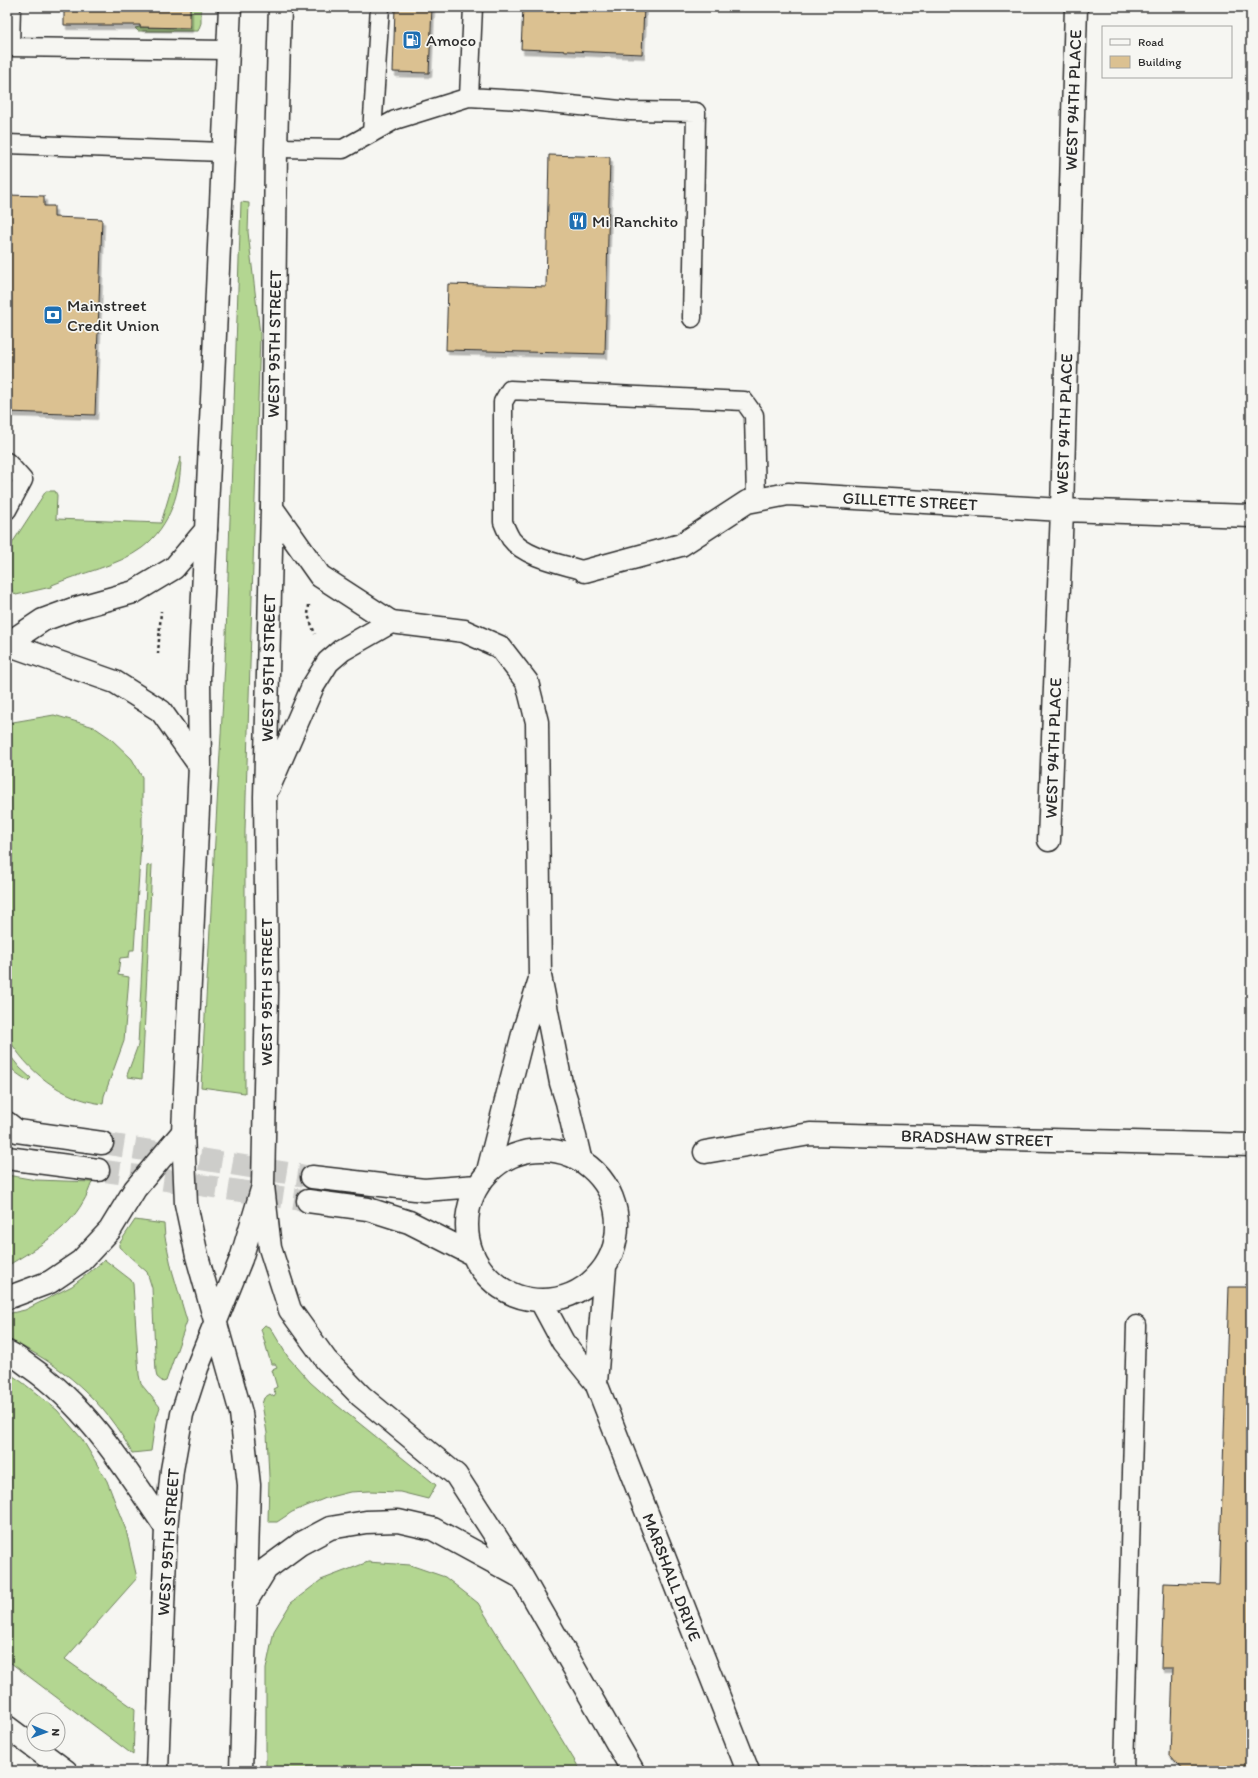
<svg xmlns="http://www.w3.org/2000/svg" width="1258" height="1778" font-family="Itim,sans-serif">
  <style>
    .grass { fill: #b3d691; stroke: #6f805e }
    .building { fill: #dbc191; stroke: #2b2b2b; filter: url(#shadow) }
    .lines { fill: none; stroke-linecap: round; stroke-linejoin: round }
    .tertiary-tunnel { stroke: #cdcdca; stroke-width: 22; stroke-dasharray: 22 11; stroke-linecap: butt }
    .service-casing { stroke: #2b2b2b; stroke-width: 21 }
    .minor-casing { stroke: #2b2b2b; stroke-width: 25 }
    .tertiary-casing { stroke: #2b2b2b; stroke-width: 25 }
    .secondary-casing { stroke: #2b2b2b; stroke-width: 25 }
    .primary-casing { stroke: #2b2b2b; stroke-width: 25 }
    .motorway-casing { stroke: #2b2b2b; stroke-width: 25 }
    .path { stroke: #2b2b2b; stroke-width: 2.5; stroke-dasharray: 3 3; stroke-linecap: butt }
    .service { stroke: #f6f6f2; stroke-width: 18 }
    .minor { stroke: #f6f6f2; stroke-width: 22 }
    .tertiary { stroke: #f6f6f2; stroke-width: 22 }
    .secondary { stroke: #f6f6f2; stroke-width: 22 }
    .primary { stroke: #f6f6f2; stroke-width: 22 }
    .motorway { stroke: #f6f6f2; stroke-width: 22 }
    .labels { text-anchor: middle; stroke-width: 3.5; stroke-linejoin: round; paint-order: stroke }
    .poi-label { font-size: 17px; fill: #2b2b2b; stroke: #f6f6f2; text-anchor: start }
    .street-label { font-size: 17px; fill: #2b2b2b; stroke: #f6f6f2 }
  </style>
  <defs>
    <filter id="shadow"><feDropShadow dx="2.5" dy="4.5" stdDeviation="0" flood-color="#0004"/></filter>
  </defs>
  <rect width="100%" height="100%" fill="#f6f6f2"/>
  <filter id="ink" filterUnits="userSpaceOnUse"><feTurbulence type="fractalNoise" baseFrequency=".025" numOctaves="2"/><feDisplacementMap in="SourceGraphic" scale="8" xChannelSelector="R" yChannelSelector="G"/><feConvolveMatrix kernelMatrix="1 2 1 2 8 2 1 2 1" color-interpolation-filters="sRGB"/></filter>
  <g filter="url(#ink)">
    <!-- grass -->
    <path class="grass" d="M190,7H201V23L198,31H138L135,28L140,27L189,28Z
      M241,202L249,203L248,232L260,334L245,830V1093L201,1087L225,664Z
      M181,456C181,490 171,526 142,548C118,566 80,573 52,585L51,587L16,595L7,585V551L46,491H55L57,495L56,519L161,523Z
      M54,715L94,727L110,738L132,759L142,777V828L134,950H130L129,957L120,958L118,975L129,977L124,1041L104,1096L103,1104C61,1099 27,1071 7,1036V723Z
      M152,865L142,1079L128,1077L127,1075L138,1045L147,866Z
      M7,1052L20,1068L31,1078L28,1081C15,1072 7,1069 7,1052Z
      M7,1175L36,1180L92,1182C89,1189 87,1196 83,1202C67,1231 35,1249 7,1266V1270Z
      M135,1220L164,1224L165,1237L172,1270L187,1321L166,1381L163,1382L157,1377L156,1373L152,1288L147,1272L119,1247V1244Z
      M105,1260L131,1280L133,1284L139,1375L141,1384L160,1407L155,1423L151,1451L132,1453C105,1401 60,1363 7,1339V1314L25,1310L72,1286Z
      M265,1325L270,1327L288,1357L310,1382L328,1398L436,1485L428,1499L400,1492L369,1491L350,1492L326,1498L292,1512L277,1522H268L269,1477L267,1433L262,1404L264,1398L270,1394L274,1397L276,1394L273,1389L277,1387L272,1370L277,1368L275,1364H271L261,1329Z
      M7,1372L22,1382L57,1410L82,1439L107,1481L118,1510L126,1530L137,1578L65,1659L135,1709L133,1755L7,1660Z
      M368,1562L410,1565L445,1577L478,1603L581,1771H266V1669L274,1631L291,1603L321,1580Z"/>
    <!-- building -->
    <path class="building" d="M64,7H190V28L140,27V25H64Z
      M395,7H432L429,73L393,72Z
      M523,7H644L642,54L521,49Z
      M549,155L610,157L605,354L446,350L448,284L546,287Z
      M7,195L44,196V206H54V217L102,219L95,415L7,412Z
      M1229,1287H1251V1771H1183L1170,1756L1173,1668H1161L1164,1583L1219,1585Z"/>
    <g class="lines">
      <!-- tertiary-tunnel -->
      <path class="tertiary-tunnel" d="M102,1143L312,1177
        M98,1170L308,1201"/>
      <!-- service casing -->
      <g class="service-casing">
        <path id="service" d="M11,7L10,47L227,50
          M469,97L521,100L630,111L696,112L692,318
          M372,133L380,7
          M7,144L223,152
          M276,148L343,149L395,120L469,97L473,7
          M7,462L23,480L7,510
          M585,571C563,564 525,558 511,539C508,534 505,527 503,522V402L510,390L744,401L754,415L756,500
          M1124,1771L1136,1325"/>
      </g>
      <!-- minor casing -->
      <g class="minor-casing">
        <path id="minor" d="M585,571L681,545L747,502L788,494L1062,510L1251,516
          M1049,840L1062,510L1076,7
          M705,1152L810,1134L1251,1145"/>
      </g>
      <!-- tertiary casing -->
      <g class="tertiary-casing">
        <path id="tertiary" d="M7,1123L17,1131L102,1143
          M467 1225a75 75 0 1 1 150 0a75 75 0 1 1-150 0Z
          M7,1158L98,1170
          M312,1177L424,1190L477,1186
          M308,1201L368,1209L409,1222L472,1254
          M541,1301L563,1342L596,1383L748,1771
          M596,1383L605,1267"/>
      </g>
      <!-- secondary casing -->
      <g class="secondary-casing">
        <path id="secondary" d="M280,7L276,148L272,508L320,576L391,622
          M7,644L43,620L73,609L134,592L174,568L206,530L230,7"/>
      </g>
      <!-- primary casing -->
      <g class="primary-casing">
        <path id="primary" d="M206,530L199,678L200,766L183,1132L186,1204L197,1256L241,1413L249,1485L241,1771
          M7,644L115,682L161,711L200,766
          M269,787L313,686L328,662L342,650L391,622L464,631L500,647L527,682L537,722L540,976L561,1083L567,1102L580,1158
          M488,1171L524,1030L540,979
          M157,1771L166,1528L172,1470L182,1414L197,1368L241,1259L263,1186L267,992L265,797L272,508"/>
      </g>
      <!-- motorway casing -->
      <g class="motorway-casing">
        <path id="motorway" d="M263,1186L270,1248L290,1310L326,1360L361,1396L456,1475L522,1577L633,1771
          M7,1298L50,1282L81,1261L110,1230L135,1189L183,1132
          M7,1352C15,1355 23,1362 30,1367C89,1408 126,1470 166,1528
          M247,1600L266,1569L300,1544L330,1528L366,1522L398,1521L433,1529L521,1577
          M7,1727L66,1771"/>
      </g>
      <!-- path -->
      <path class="path" d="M309,605L308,615L315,634
        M158,654L161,611
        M968,1767L1097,1771
        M1161,1771L1164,1768L1166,1771"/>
      <!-- service -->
      <use href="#service" class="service"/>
      <!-- minor -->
      <use href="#minor" class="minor"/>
      <!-- tertiary -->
      <use href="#tertiary" class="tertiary"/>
      <!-- secondary -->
      <use href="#secondary" class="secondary"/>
      <!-- primary -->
      <use href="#primary" class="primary"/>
      <!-- motorway -->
      <use href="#motorway" class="motorway"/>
    </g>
  </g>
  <!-- icons -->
  <defs>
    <g id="fuel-square" transform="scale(1)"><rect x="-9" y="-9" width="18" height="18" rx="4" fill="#1f6fb2" stroke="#f6f6f2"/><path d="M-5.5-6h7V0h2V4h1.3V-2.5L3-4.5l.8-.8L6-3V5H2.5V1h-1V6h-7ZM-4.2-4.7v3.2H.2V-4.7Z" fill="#fff"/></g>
    <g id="restaurant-square" transform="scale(1)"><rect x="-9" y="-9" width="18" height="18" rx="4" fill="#1f6fb2" stroke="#f6f6f2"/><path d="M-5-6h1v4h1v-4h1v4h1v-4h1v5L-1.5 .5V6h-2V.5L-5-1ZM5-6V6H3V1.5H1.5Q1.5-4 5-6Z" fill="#fff"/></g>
    <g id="bank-square" transform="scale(1)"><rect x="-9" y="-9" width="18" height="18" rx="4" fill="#1f6fb2" stroke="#f6f6f2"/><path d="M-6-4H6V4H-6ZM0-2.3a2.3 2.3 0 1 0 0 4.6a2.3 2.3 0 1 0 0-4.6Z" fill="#fff"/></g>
  </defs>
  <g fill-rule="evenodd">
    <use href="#fuel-square" x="412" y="40"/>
    <use href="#restaurant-square" x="578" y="221"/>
    <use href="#bank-square" x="53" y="315"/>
  </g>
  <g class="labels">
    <!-- poi labels -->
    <g class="poi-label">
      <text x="426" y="46">Amoco</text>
      <text x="592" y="227">Mi Ranchito</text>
      <text x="67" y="311">Mainstreet<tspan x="67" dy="20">Credit Union</tspan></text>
    </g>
    <!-- street labels -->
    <g class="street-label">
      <text transform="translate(1073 100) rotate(-88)" y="6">WEST 94TH PLACE</text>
      <text transform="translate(274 344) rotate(-89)" y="6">WEST 95TH STREET</text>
      <text transform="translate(1064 424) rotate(-88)" y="6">WEST 94TH PLACE</text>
      <text transform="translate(910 501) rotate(3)" y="6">GILLETTE STREET</text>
      <text transform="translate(268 668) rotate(-89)" y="6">WEST 95TH STREET</text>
      <text transform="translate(1053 748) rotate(-88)" y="6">WEST 94TH PLACE</text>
      <text transform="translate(266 992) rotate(-90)" y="6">WEST 95TH STREET</text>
      <text transform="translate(977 1138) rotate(2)" y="6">BRADSHAW STREET</text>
      <text transform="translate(168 1542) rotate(-86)" y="6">WEST 95TH STREET</text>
      <text transform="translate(672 1577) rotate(69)" y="6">MARSHALL DRIVE</text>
    </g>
  </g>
  <!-- margin -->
  <rect width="1258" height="1778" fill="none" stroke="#f6f6f2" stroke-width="24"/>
  <rect x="12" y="12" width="1234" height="1754" fill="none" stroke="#2b2b2b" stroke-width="1.5" filter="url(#ink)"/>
  <!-- legend -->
  <rect x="1102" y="26" width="130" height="52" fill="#f6f6f2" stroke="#a5a5a2"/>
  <rect x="1110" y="39" width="20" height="6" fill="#f6f6f2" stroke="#a5a5a2"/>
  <text x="1138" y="46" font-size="12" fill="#2b2b2b">Road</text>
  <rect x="1110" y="56" width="20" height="12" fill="#dbc191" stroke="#a5a5a2"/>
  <text x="1138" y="66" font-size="12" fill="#2b2b2b">Building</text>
  <!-- north arrow -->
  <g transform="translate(46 1732) rotate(92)"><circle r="19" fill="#f6f6f2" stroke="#a5a5a2"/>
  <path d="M0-3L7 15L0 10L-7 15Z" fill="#1f6fb2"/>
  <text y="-6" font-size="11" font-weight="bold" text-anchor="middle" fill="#2b2b2b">N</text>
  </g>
</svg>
